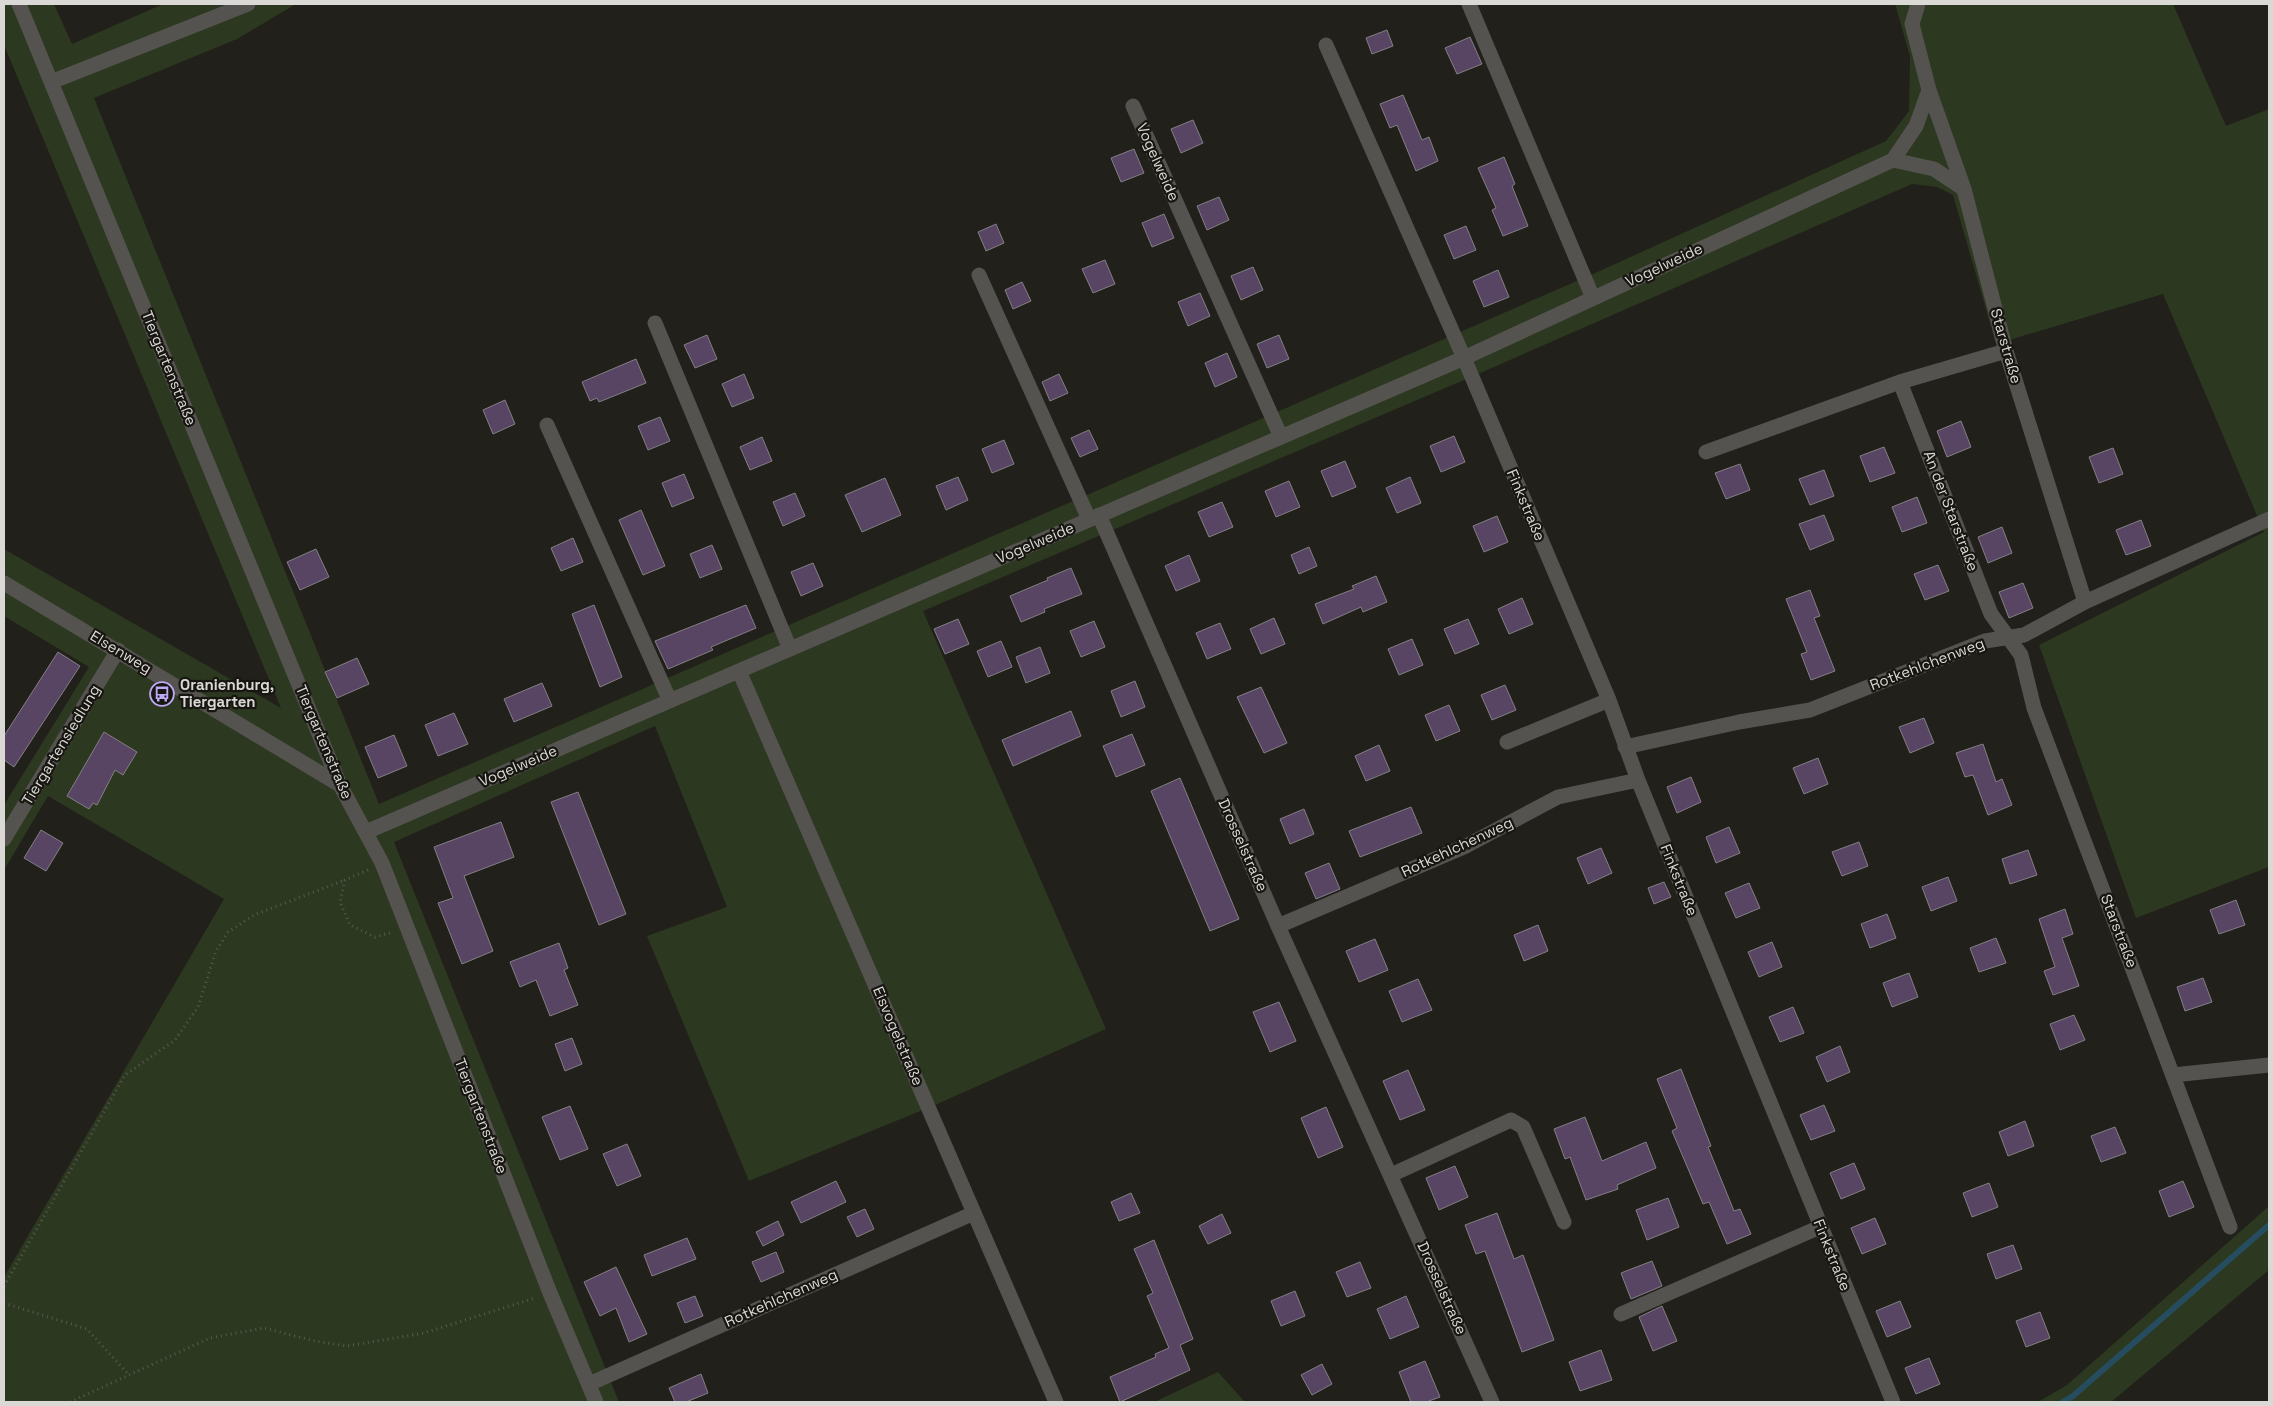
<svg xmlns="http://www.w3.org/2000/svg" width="2273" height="1406" font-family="'Space Grotesk',sans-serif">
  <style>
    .green { fill: #2c381f }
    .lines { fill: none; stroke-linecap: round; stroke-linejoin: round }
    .stream { stroke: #254d5f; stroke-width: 6 }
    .building { fill: #584563; stroke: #837f85 }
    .path { stroke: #5a5953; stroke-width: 3; stroke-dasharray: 1 4; stroke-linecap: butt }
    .minor { stroke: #555350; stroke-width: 15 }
    .labels { text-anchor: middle; stroke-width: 4.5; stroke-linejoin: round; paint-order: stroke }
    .street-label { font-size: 15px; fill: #dad9d5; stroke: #181611 }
    .poi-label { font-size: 15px; font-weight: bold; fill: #dad9d5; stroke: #181611; text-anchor: start }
  </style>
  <rect width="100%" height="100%" fill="#21201a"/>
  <!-- green -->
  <path class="green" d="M4,4H54L72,44L163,4H296L237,39L94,98L379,804L1593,274L1886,141L1909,111L1910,56L1895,4H2173L2226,126L2269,109V867L2136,918L2039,645L2264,532L2163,294L1996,344L1953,195L1937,187L1912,184L1478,374L923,611L1106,1029L935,1105L749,1181L647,936L727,907L655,726L394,842L619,1402H4V1277L224,899L48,796L4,870V805L89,667L4,616V549L281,708L4,45Z
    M2269,1206V1270L2111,1402H2038L2067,1385Z
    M1218,1372L1245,1402H1154Z"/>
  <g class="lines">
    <!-- stream -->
    <path class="stream" d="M2063,1402L2073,1396L2269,1225"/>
  </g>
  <!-- building -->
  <path class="building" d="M1387,30L1393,46L1372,54L1366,38Z
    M1470,37L1482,64L1457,74L1445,48Z
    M1403,95L1422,140L1429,137L1438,161L1416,171L1397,125L1390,128L1380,104Z
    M1193,120L1203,143L1181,153L1171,129Z
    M1134,149L1144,173L1121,182L1111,158Z
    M1504,157L1515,184L1512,186L1528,226L1503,236L1492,210L1496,208L1478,168Z
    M1219,197L1229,220L1207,230L1197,206Z
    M1164,214L1174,238L1152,247L1142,223Z
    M996,224L1004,243L986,251L978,232Z
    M1466,226L1476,250L1454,259L1444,235Z
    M1105,260L1115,284L1093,293L1082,269Z
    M1253,267L1263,290L1241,300L1231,276Z
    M1498,270L1509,297L1484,307L1473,281Z
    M1022,282L1031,301L1013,309L1005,290Z
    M1200,293L1210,316L1188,326L1178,302Z
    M707,335L717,359L695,368L684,345Z
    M1279,335L1289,359L1267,368L1257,344Z
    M1227,353L1237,377L1215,387L1205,363Z
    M636,359L646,383L599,402L597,398L590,401L582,382Z
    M744,374L754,398L732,407L722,384Z
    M1059,374L1068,393L1050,401L1042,382Z
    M505,400L515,424L493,434L483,410Z
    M660,417L670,441L648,450L638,426Z
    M1961,421L1971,447L1947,457L1937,431Z
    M1089,430L1098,449L1080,457L1071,438Z
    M1454,436L1465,462L1441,472L1430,446Z
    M762,437L772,461L750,470L740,447Z
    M1004,440L1014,464L992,473L982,449Z
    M1884,447L1895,473L1870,482L1860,456Z
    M2113,448L2123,474L2099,483L2089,457Z
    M1345,461L1356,487L1332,497L1321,471Z
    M1740,464L1750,490L1726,499L1715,473Z
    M1824,470L1834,496L1810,505L1799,479Z
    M684,474L694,498L672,507L662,483Z
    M958,477L968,500L946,510L936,486Z
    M1410,477L1421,503L1397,513L1386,488Z
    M885,478L901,515L862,532L845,495Z
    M1289,481L1300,507L1276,517L1265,491Z
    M795,493L805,516L783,526L773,502Z
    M1917,497L1927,523L1902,532L1892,507Z
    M1222,502L1233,527L1209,537L1198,512Z
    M641,510L665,566L643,575L619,520Z
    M1824,515L1834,540L1810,550L1799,524Z
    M1497,516L1508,542L1484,552L1473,526Z
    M2141,520L2151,546L2126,555L2116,530Z
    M2002,527L2012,553L1988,563L1978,537Z
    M573,538L583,562L561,571L551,548Z
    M712,545L722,569L700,578L690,554Z
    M1309,547L1317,566L1299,574L1291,555Z
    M316,549L329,577L300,590L287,562Z
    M1189,555L1200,581L1176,591L1165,566Z
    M813,563L823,586L801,596L791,572Z
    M1938,565L1949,591L1925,600L1914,574Z
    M1071,568L1082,594L1044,609L1045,612L1021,622L1010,596L1048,580L1047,578Z
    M1376,576L1387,602L1363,612L1361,607L1323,624L1315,604L1354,589L1352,586Z
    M2023,583L2033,608L2009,618L1999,592Z
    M1810,590L1820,616L1814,618L1835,671L1811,680L1801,654L1807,652L1786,599Z
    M1522,598L1533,624L1509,634L1498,609Z
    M594,605L622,677L600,687L572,614Z
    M746,605L756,628L711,647L713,650L668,669L655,641Z
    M1274,618L1285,644L1261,654L1250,629Z
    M958,619L969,644L945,654L934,629Z
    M1468,619L1479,644L1455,654L1444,629Z
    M1094,621L1105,647L1081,657L1070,631Z
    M1220,623L1231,649L1207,659L1196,633Z
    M1412,639L1423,665L1399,675L1388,649Z
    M1001,641L1012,667L988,677L977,651Z
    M1040,647L1050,673L1026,683L1016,657Z
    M58,652L80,666L14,767L4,760V736Z
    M357,658L369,684L337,698L325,672Z
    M1135,681L1145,707L1121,717L1111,691Z
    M542,683L552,706L514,722L504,699Z
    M1505,685L1516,710L1492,720L1481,695Z
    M1261,687L1287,743L1264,753L1237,697Z
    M1449,705L1460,731L1436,741L1425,715Z
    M1071,711L1081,736L1013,766L1002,740Z
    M454,713L468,744L438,756L425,725Z
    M1924,718L1934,743L1910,753L1899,727Z
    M104,732L137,752L123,775L115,770L97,805L93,803L89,809L67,796Z
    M1132,734L1145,765L1116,777L1103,746Z
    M394,735L407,766L378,778L365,747Z
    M1983,744L1996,782L2002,779L2012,805L1988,815L1973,775L1965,777L1956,753Z
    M1379,745L1390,771L1366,781L1355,756Z
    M1818,758L1828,784L1804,794L1793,768Z
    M1691,777L1701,802L1677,813L1667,787Z
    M1180,778L1239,919L1210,931L1151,791Z
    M578,792L626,914L599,925L551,802Z
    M1411,807L1422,833L1360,857L1349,831Z
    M1304,809L1314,834L1290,844L1280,819Z
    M501,822L514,857L464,876L493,951L462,964L438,903L453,898L434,847Z
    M1729,827L1740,853L1716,863L1706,837Z
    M41,830L63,843L46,871L24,858Z
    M1859,842L1868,866L1842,876L1832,852Z
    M1601,848L1612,873L1588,884L1577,858Z
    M2028,850L2037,875L2010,884L2002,859Z
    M1329,863L1340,889L1316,899L1305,873Z
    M1948,877L1957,901L1931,911L1922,887Z
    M1664,882L1671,897L1654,904L1648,888Z
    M1749,883L1760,908L1736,918L1725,893Z
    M2236,900L2245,925L2219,934L2210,910Z
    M2065,909L2073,934L2062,938L2079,986L2053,995L2044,971L2055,967L2039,919Z
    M1887,914L1896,938L1870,948L1861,924Z
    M1538,925L1548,951L1524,961L1514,935Z
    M1996,938L2006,963L1979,972L1970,948Z
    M1375,939L1388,970L1359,982L1346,951Z
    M1772,942L1782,967L1759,977L1748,952Z
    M559,943L568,968L564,970L578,1005L550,1016L536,980L520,987L510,962Z
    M1909,973L1918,997L1892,1007L1883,983Z
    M2203,978L2212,1002L2185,1011L2177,987Z
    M1418,979L1432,1010L1402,1022L1389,991Z
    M1279,1002L1296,1041L1270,1052L1253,1012Z
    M1793,1007L1804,1033L1780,1042L1769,1017Z
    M2074,1015L2085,1040L2060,1050L2050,1024Z
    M572,1038L582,1064L565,1071L555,1044Z
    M1840,1046L1850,1072L1827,1082L1816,1057Z
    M1681,1069L1711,1146L1708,1147L1734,1211L1740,1209L1751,1234L1727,1244L1709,1202L1703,1204L1672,1131L1677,1128L1657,1079Z
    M1408,1070L1425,1110L1400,1120L1383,1081Z
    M1824,1105L1835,1131L1811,1140L1800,1115Z
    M570,1106L588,1149L560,1160L542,1117Z
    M1326,1107L1343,1147L1318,1158L1301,1118Z
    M1585,1117L1602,1161L1646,1142L1656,1168L1617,1185L1618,1189L1586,1200L1570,1157L1565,1159L1554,1129Z
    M2025,1121L2034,1146L2008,1156L1999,1132Z
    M2115,1127L2126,1153L2101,1162L2091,1136Z
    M627,1144L641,1176L617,1186L603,1154Z
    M1854,1163L1865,1189L1841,1199L1830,1173Z
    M1455,1166L1468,1197L1439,1210L1426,1178Z
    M836,1181L846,1202L801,1223L791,1202Z
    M2183,1181L2194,1207L2169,1217L2159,1191Z
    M1989,1183L1998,1207L1972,1217L1963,1193Z
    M1131,1193L1140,1213L1119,1221L1111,1202Z
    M1668,1198L1679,1227L1647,1240L1636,1210Z
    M865,1209L874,1229L857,1237L847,1217Z
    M1497,1213L1514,1259L1523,1255L1554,1340L1522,1352L1485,1251L1476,1254L1465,1225Z
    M1222,1214L1231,1233L1208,1244L1199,1226Z
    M1875,1218L1886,1244L1862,1254L1851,1228Z
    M778,1221L784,1235L763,1246L756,1232Z
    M687,1238L696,1259L652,1276L644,1255Z
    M1154,1240L1193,1339L1180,1345L1190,1370L1120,1402L1110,1377L1156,1357L1155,1354L1169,1348L1147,1296L1153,1293L1134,1249Z
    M2013,1245L2022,1269L1996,1279L1987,1254Z
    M776,1252L784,1272L761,1282L752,1262Z
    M1652,1261L1662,1286L1631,1299L1621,1273Z
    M1360,1262L1371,1288L1347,1297L1336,1272Z
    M616,1267L647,1334L629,1342L616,1308L600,1316L584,1282Z
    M1295,1291L1305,1316L1281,1326L1271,1301Z
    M695,1296L703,1316L685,1323L677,1303Z
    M1406,1296L1419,1327L1390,1339L1377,1309Z
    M1900,1301L1911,1327L1887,1337L1876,1311Z
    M1662,1306L1677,1341L1653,1351L1639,1317Z
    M2040,1312L2050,1338L2026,1347L2016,1321Z
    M1601,1350L1612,1380L1580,1391L1569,1362Z
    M1929,1358L1940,1384L1916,1394L1905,1368Z
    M1425,1361L1440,1397L1426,1402H1411L1399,1372Z
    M1322,1364L1332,1384L1312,1395L1301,1375Z
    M701,1374L708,1393L686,1402H675L669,1388Z"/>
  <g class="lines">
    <!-- path -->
    <path class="path" d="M368,870L345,880L340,902L350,925L375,937L390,933
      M4,1286L125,1075L175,1040L198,1007L216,951L228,932L254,915L345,880
      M4,1303L87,1329L129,1375
      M70,1402L210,1338L264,1328L315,1341L347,1346L424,1333L535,1298"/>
    <!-- minor -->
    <path class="minor" d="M19,4L340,785L382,863L550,1293L596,1402
      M1469,4L1593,298
      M1326,45L1464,358L1609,700L1638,780L1893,1402
      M51,82L248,4
      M1929,90L1964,189L2006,351L2085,602
      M1133,106L1281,437
      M1893,160L1934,169L1964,189
      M979,275L1089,519
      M655,323L790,649
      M1900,382L1991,614L2021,655L2034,708L2230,1227
      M547,425L670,701
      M1706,452L1900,382L2006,351
      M1099,515L1278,926L1492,1402
      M4,583L340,785
      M739,671L1056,1402
      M1507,742L1609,700
      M1625,747L1739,722L1810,710L1985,641L2024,635L2085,602L2269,519
      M366,832L1464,358L1893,160L1916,126L1929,90L1912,24L1918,4
      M4,839L118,650
      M1278,926L1466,846L1558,797L1638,780
      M2173,1075L2269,1065
      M1391,1175L1511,1120L1523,1127L1564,1222
      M1621,1314L1820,1227
      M589,1384L974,1213"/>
  </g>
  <!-- icons -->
  <defs>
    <g id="bus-ring" transform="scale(1.25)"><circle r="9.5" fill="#181611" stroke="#bcaaf6" stroke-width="1.5"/><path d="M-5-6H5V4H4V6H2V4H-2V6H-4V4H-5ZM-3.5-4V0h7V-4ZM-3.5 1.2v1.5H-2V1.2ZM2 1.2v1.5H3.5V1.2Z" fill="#bcaaf6"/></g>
  </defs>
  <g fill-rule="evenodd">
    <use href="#bus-ring" x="162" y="694"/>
  </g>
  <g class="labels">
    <!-- street labels -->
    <g class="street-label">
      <text transform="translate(1158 162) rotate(66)" y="5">Vogelweide</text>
      <text transform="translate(1664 265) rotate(-25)" y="5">Vogelweide</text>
      <text transform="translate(2006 346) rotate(74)" y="5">Starstraße</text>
      <text transform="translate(169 368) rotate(68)" y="5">Tiergartenstraße</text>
      <text transform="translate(1526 505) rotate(67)" y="5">Finkstraße</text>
      <text transform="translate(1951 511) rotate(69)" y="5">An der Starstraße</text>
      <text transform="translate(1035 543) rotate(-23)" y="5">Vogelweide</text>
      <text transform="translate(121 652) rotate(31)" y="5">Elsenweg</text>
      <text transform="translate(1927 664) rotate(-21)" y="5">Rotkehlchenweg</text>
      <text transform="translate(324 742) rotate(67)" y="5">Tiergartenstraße</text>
      <text transform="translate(61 745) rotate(-59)" y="5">Tiergartensiedlung</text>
      <text transform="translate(518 766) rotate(-23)" y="5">Vogelweide</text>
      <text transform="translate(1243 845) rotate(66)" y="5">Drosselstraße</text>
      <text transform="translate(1457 847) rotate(-25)" y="5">Rotkehlchenweg</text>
      <text transform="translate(1679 880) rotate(68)" y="5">Finkstraße</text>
      <text transform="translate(2119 931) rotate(69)" y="5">Starstraße</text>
      <text transform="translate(898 1036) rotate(67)" y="5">Eisvogelstraße</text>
      <text transform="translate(481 1116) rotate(69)" y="5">Tiergartenstraße</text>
      <text transform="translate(1832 1255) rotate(68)" y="5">Finkstraße</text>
      <text transform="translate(1442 1288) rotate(66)" y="5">Drosselstraße</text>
      <text transform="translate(781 1298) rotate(-24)" y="5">Rotkehlchenweg</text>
    </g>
    <!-- poi labels -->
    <g class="poi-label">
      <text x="180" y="690">Oranienburg,<tspan x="180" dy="17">Tiergarten</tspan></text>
    </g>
  </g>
  <!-- border -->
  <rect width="2273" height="1406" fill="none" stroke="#dad9d5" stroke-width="10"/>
</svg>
